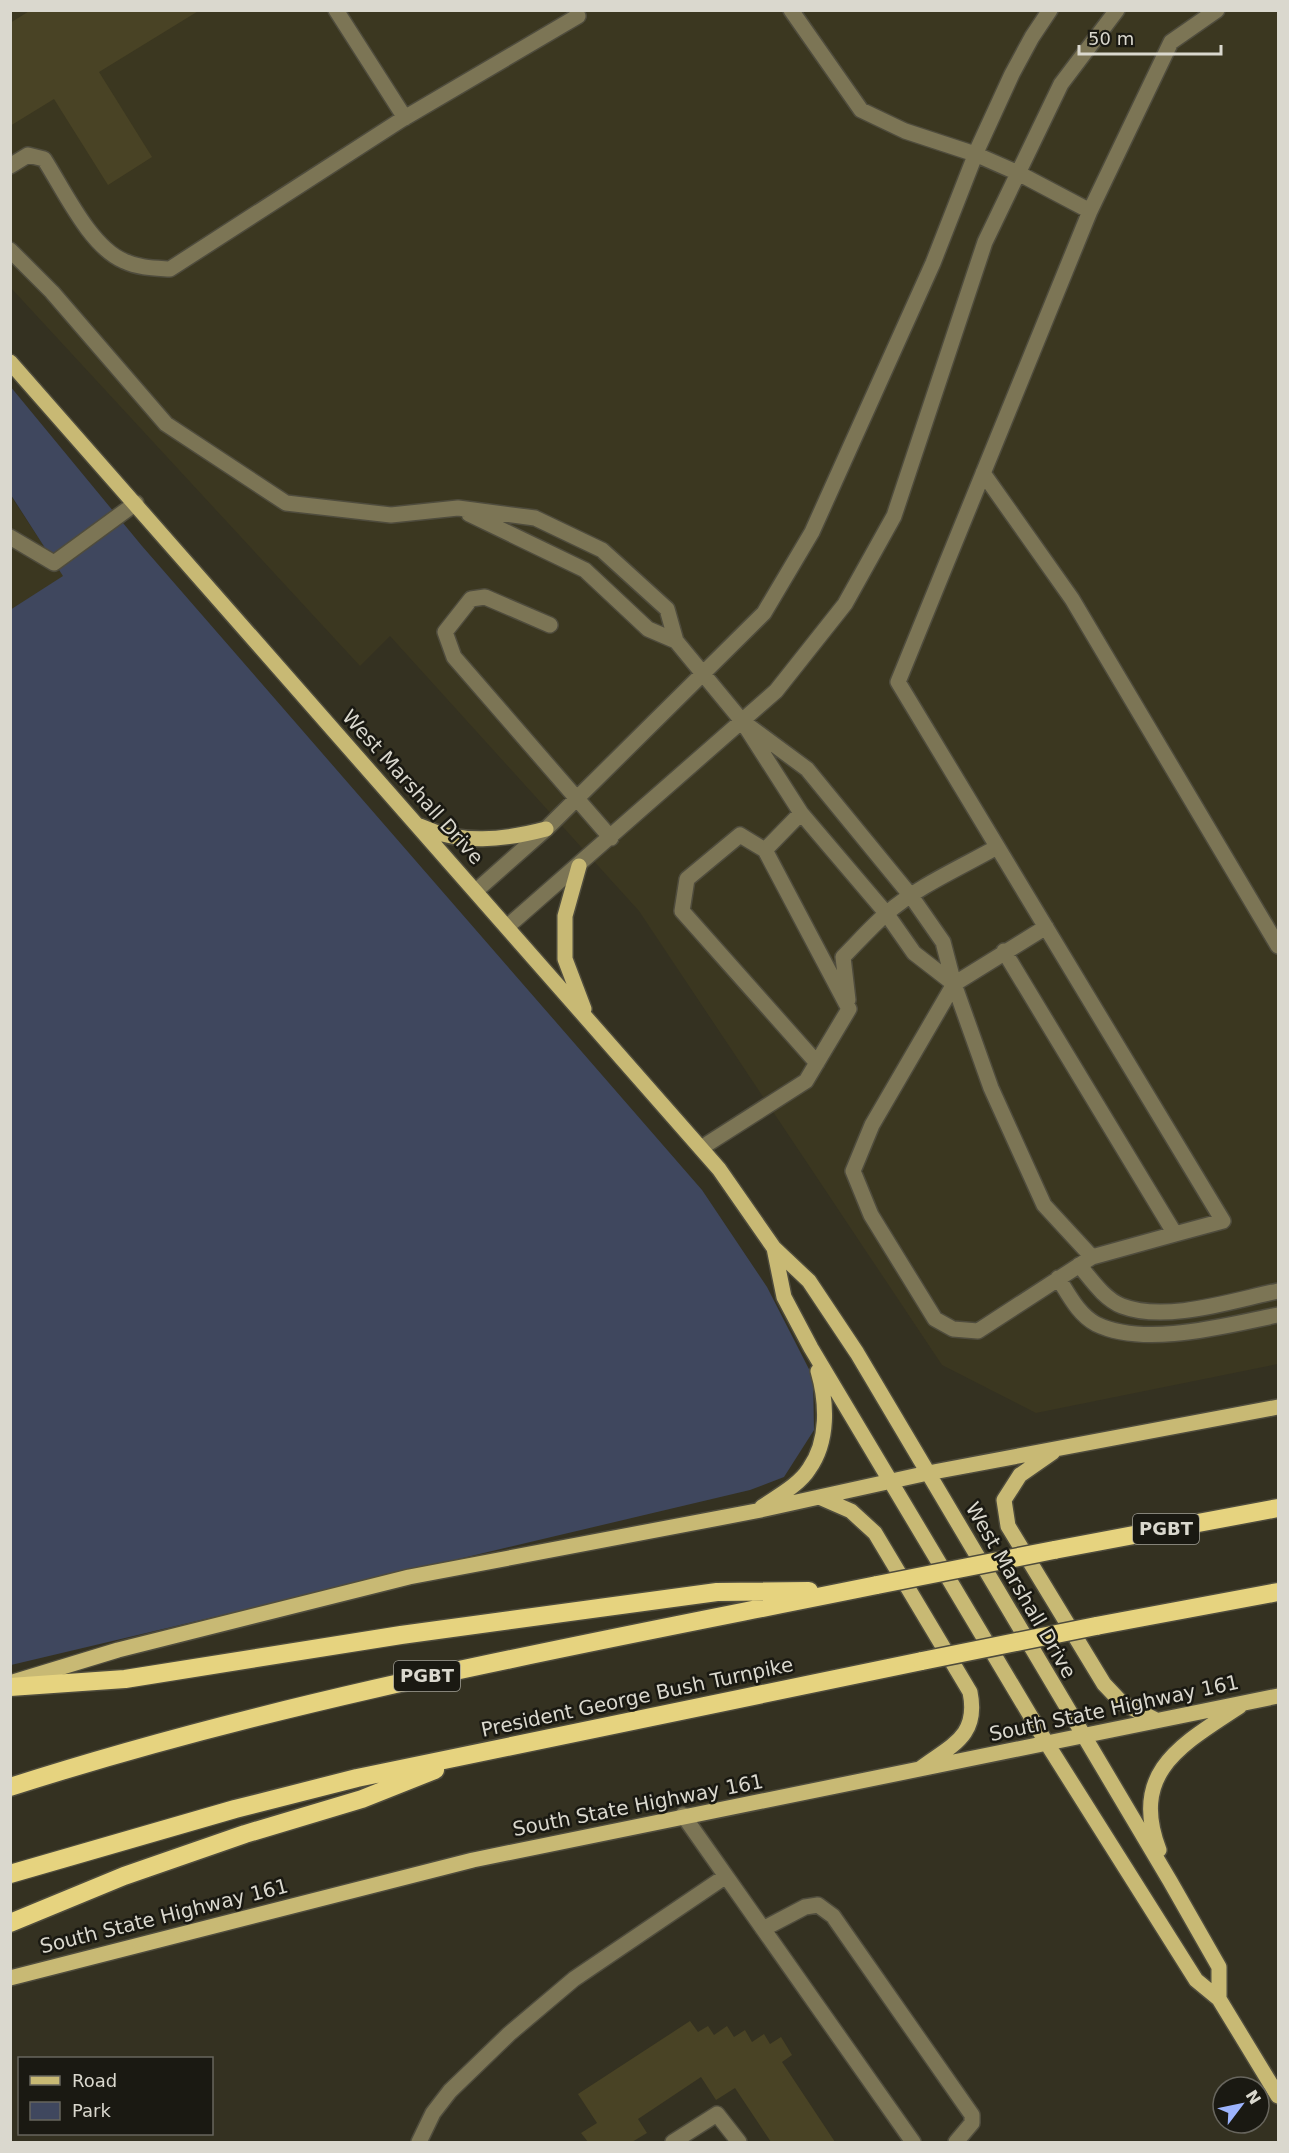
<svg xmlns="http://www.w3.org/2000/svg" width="1289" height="2153" font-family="'DejaVu Sans',sans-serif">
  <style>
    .built { fill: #3b3720 }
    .green { fill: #3f475e }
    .building { fill: #494325 }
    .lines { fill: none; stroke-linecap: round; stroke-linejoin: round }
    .minor-casing { stroke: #4f4c3d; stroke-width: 18 }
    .major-casing { stroke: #4f4c3d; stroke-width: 18 }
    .highway-casing { stroke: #4f4c3d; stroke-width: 21 }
    .minor { stroke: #7c7555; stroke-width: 15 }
    .major { stroke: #c8b974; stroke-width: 15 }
    .highway { stroke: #e6d37f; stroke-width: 18 }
    .highway-bridge-casing { stroke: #4f4c3d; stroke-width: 21; stroke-linecap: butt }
    .highway-bridge { stroke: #e6d37f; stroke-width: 18 }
    .labels { text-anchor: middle; stroke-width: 5; stroke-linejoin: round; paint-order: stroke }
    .shield { fill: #1a1912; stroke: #a09f96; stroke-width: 1.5 }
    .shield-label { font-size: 18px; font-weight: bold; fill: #dad8ce }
    .street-label { font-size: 20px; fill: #dad8ce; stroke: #1a1912 }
  </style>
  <rect width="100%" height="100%" fill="#343121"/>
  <!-- built -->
  <path class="built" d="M11,11H1278V1364L1036,1413L942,1365L639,911L390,636L360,666L11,288Z
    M10,495L64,576L11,610H10Z"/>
  <!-- green -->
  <path class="green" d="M10,386L142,546L702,1190L767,1287L813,1377L814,1430L784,1477L750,1490L11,1665L10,610L63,576L11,495Z"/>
  <!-- building -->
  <path class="building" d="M31,10H200L99,72L152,157L108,185L54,99L10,126V23Z
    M690,2021L698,2032L708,2026L714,2035L727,2026L734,2037L745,2030L752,2042L764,2034L770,2044L781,2037L792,2055L782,2062L835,2142H771L735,2088L716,2100L701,2077L638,2119L647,2133L632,2142H588L581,2133L597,2123L578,2094Z"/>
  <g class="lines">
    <!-- minor casing -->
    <g class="minor-casing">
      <path id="minor" d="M336,10L405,118
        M791,10L861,110L905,131L975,154L1018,173L1090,211L898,682L1223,1221L1175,1234
        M10,166L28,155L44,159C64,190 90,247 124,261C139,268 154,268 170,269L401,120L578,16
        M1090,211L1171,42L1217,10
        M10,250L52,292L166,424L286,503L391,515L458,508L535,518L602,550L667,609L676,641
        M983,473L1072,599L1278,946
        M469,514L585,570L648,629L676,641L742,721L801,813L886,913L914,953L954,984
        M10,537L54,563L136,503
        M550,625L485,597L471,599L445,632L454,657L611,838
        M742,721L807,769L911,896L943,942L954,984L991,1088L1044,1205L1092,1257L1175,1234L1004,951
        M765,850L801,813
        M477,890L546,829L764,613L812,532L933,263L978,148L1012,74L1032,37L1050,10
        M508,926L776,691L845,604L894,516L985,242L1061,84L1117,10
        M1046,927L954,984L872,1125L853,1171L871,1215L935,1319L953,1329L978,1331L1092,1257
        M848,1000L843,957C857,943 871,927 886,914C918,886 960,868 997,847
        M701,1148L806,1081L849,1009L765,850L740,835L687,879L682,911L817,1063
        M1079,1265C1091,1279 1104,1299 1122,1306C1166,1323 1234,1300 1278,1291
        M1058,1278C1069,1295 1078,1314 1096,1324C1145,1348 1228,1325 1278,1315
        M683,1815L913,2142
        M763,1929L805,1907L818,1905L833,1916L972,2115V2123L956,2142
        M419,2142L433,2113L450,2091L509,2034L574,1979L726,1876
        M673,2142L717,2114L739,2142"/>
    </g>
    <!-- major casing -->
    <g class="major-casing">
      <path id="major" d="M10,362L719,1169L774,1248L809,1281L857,1353L1170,1881L1219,1967V1999
        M420,826C461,845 504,840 546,829
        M579,866L565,916V959L584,1009
        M774,1248L784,1297L811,1348L1046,1742L1196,1980L1219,1999L1278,2096
        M1053,1452L1020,1475L1004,1500L1008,1526L1104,1684L1122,1703L1156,1720
        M819,1497L851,1511L875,1533L970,1692C979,1736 952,1745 921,1768
        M762,1507C778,1496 799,1485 809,1469C829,1441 827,1402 818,1371
        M13,1682L118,1650L409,1577L756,1511L928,1473L1278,1407
        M1159,1850C1129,1771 1183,1744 1240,1706
        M10,1978L473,1860L1278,1696"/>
    </g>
    <!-- highway casing -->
    <g class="highway-casing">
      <path id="highway" d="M1054,1550L1278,1508
        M1096,1626L1278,1592
        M10,1687L125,1679L401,1635L717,1592L809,1591
        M10,1787C293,1696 586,1644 877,1585
        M10,1874L235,1809L357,1778L922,1661
        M10,1923L124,1876L245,1834L362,1799L435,1770"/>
    </g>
    <!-- minor -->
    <use href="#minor" class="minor"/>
    <!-- major -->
    <use href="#major" class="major"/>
    <!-- highway -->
    <use href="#highway" class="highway"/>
    <!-- highway-bridge casing -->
    <g class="highway-bridge-casing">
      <path id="highway-bridge" d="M877,1585L1054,1550
        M922,1661L1096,1626"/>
    </g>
    <!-- highway-bridge -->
    <use href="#highway-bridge" class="highway-bridge"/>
  </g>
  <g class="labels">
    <!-- shield labels -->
    <g class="shield">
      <rect x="1133" y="1514" width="66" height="30" rx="4.5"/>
      <rect x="394" y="1661" width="66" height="30" rx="4.5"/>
    </g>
    <g class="shield-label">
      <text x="1166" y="1535">PGBT</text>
      <text x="427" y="1682">PGBT</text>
    </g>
    <!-- street labels -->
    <g class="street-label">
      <text transform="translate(413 787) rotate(48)" y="7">West Marshall Drive</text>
      <text transform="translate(1021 1590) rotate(60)" y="7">West Marshall Drive</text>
      <text transform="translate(637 1697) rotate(-12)" y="7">President George Bush Turnpike</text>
      <text transform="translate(1114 1708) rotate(-12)" y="7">South State Highway 161</text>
      <text transform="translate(638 1805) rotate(-11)" y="7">South State Highway 161</text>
      <text transform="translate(164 1916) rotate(-14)" y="7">South State Highway 161</text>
    </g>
  </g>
  <!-- border -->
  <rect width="1289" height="2153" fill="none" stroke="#dad8ce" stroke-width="24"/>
  <!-- legend -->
  <rect x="18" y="2057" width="195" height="78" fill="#1a1912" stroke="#67655d" stroke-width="1.5"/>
  <rect x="30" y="2076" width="30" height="9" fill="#c8b974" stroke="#67655d" stroke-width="1.5"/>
  <text x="72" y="2087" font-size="18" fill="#dad8ce">Road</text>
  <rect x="30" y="2102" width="30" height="18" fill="#3f475e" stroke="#67655d" stroke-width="1.5"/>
  <text x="72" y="2117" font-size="18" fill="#dad8ce">Park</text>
  <!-- north arrow -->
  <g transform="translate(1241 2105) rotate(58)"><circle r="28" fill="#1a1912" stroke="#67655d" stroke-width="1.5"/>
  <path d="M0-4.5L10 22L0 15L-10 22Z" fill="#9db4fd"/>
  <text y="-9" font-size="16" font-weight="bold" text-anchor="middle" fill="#dad8ce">N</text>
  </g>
  <!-- scale -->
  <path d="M1079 45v9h142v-9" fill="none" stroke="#dad8ce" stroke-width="3"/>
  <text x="1088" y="45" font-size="18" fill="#dad8ce" stroke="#1a1912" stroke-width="4.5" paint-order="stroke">50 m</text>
</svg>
